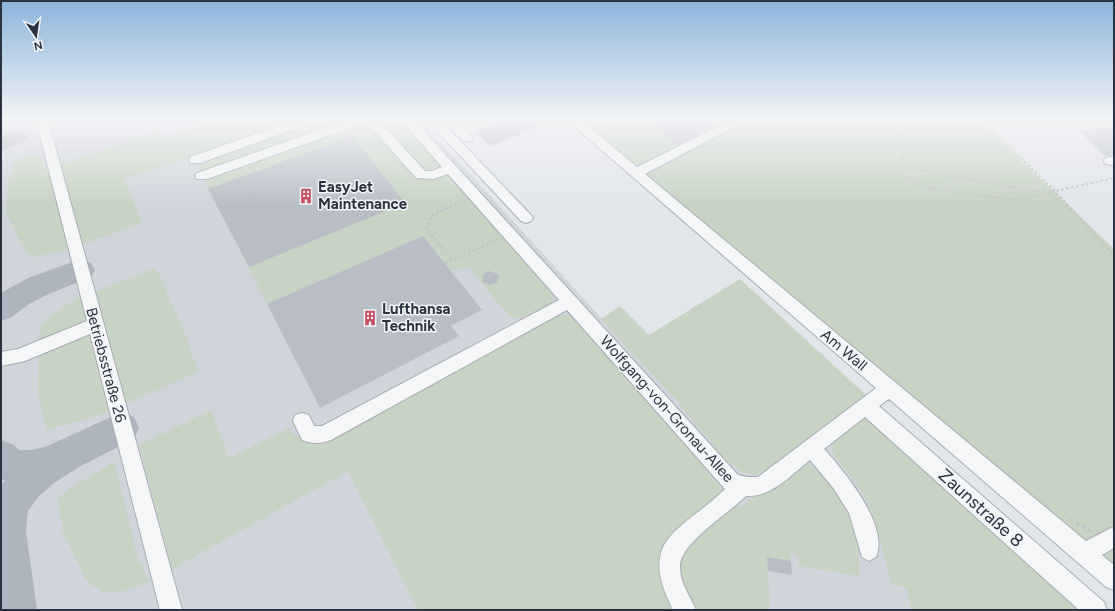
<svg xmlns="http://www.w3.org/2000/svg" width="1115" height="611" font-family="Figtree,sans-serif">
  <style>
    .built { fill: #d0d4db }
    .green { fill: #c7d3c3 }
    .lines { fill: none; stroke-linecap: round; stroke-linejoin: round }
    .taxiway { fill: #afb5be; fill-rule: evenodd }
    .building { fill: #b9bec6 }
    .minor-casing { stroke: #a7acb3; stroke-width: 2 }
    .path-far1 { stroke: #c0c3c8; stroke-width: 2; stroke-dasharray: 2.5 2.5; stroke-linecap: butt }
    .path { stroke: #c0c3c8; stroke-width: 2.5; stroke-dasharray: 3.5 3.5; stroke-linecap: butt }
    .minor { fill: #f4f6f8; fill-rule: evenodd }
    .labels { text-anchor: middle; stroke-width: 3; stroke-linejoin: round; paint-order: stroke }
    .poi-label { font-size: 15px; font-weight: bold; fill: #2b3340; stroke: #f1f4f7; text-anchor: start }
    .street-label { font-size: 15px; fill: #2b3340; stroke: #f1f4f7 }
    .near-street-label { font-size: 18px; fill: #2b3340; stroke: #f1f4f7 }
  </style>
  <rect width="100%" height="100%" fill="#e2e5e9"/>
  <!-- built -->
  <path class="built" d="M1,120H421L676,400L749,459L854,385L1111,610H1Z"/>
  <!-- green -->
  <path class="green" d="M218,120H401L550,291L554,299L551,305L527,316L515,318L507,314L469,267L451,270L423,236L267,304L193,157L125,179L142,223L66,250L34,257L24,250L6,212L8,181L13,165L18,159L33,153L40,156L44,169L162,131L165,138Z
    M578,120H979L1114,249V572Z
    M156,268L184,331L198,372L102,414L47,430L37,388L40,329L47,318L76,299Z
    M740,279L866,395L768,469L755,475L742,472L723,457L676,400L601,319L620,306L649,335Z
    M572,314L739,508L804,461C811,466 821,470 828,476C855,501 860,542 859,576L799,566V555L790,553L791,561L767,558L770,610H418L348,471L172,569L139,445L211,410L229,458L288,428C305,445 306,444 329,439L555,316Z
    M864,418L872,420L1087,610H911L906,588L892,584C883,554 878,522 863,494C853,475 833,462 829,440Z
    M114,462L138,560L150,581L121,592H103L87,581L63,532L58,499L66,491Z"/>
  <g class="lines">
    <!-- taxiway -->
    <path class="taxiway" d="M16,130L24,132L28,137L24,142L1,151V133Z
      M81,259L91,263L95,270L91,277L49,294L29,304L12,317L1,321V293L28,278Z
      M122,412L134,417L139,428L134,439L79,467L54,483L39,496L28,511L26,531L37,610H1V486L5,480L1,479V440L14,445L19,450H32L45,447Z"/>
  </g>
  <!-- building -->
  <path class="building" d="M506,120H530L538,127L490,146L476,132Z
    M645,120H727L677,145Z
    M1114,127V156H1105L1079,131Z
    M353,136L405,203L249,267L208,189Z
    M423,236L482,310L451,326L459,336L320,408L267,304Z
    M489,271L498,274L499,277L497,282L490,285L482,282L483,274Z
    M767,557L791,561L792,575L768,571Z"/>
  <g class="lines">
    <!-- minor casing -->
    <g class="minor-casing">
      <path id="minor" d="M36,120H48L182,610H160L90,334L25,361L1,366V352L18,349L87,321Z
        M295,120H314L312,123L200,163H190L189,160L190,157Z
        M348,120H378L425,171H432L442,167L401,120H414L738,475L747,477H758L876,388L567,120H581L637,167L731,120H747L645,174L1086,541L1111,528L1114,529V548L1102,555L1114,565V590L1106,587L889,399L879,406L1104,602L1107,610H1079L865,417L824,449C844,471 890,526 876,557L869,561L862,557L849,513L834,489L810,460C791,475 771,498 746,496C729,513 679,544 680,567C680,583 690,596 696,610H673C636,537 681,532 725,489L567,310L331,440C321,444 312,444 302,440L293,421L295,415L302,413L309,415L314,426H322L559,300L448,174L433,179L416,178L369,125L364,123L207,179H197L195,176L197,173Z
        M427,120H440L531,215L533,218L531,221L526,223L521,221Z
        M446,120H456L471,135L473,138L471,141H463L447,125Z
        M1114,157V165L1105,164L1104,161L1105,158Z"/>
    </g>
    <!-- path-far1 -->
    <path class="path-far1" d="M889,120L897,131L907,176L912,182L922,187L1016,200L1114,178
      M981,120L1055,191L1114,256
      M905,167L1028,190L1048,192
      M452,260L426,228L433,214L465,201
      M445,263L498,239"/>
    <!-- path -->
    <path class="path" d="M1070,519L1092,532"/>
    <!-- minor -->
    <use href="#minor" class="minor"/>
  </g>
  <!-- sky -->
  <linearGradient id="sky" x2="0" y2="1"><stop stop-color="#8bb4db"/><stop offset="0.58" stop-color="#f2f3f5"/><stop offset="1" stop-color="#f2f3f5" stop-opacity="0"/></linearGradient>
  <rect width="1115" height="206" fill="url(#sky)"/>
  <!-- icons -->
  <defs>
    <g id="building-bare" transform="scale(1.2)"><path d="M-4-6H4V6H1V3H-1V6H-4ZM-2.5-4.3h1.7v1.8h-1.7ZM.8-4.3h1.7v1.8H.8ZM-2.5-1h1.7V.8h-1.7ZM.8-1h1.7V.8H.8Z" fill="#c74f62" stroke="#f1f4f7" stroke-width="2.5" paint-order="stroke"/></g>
  </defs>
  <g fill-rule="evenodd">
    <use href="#building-bare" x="306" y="196"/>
    <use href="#building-bare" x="370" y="318"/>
  </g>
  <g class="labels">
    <!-- poi labels -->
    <g class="poi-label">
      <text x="318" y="192">EasyJet<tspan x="318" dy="17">Maintenance</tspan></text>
      <text x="382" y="314">Lufthansa<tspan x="382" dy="17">Technik</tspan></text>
    </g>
    <!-- street labels -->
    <g class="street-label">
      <text transform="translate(844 350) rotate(40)" y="5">Am Wall</text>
      <text transform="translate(106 365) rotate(75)" y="5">Betriebsstraße 26</text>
      <text transform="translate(667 409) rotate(48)" y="5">Wolfgang-von-Gronau-Allee</text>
    </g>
    <!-- near-street labels -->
    <g class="near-street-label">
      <text transform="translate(981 508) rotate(42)" y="6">Zaunstraße 8</text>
    </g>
  </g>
  <!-- border -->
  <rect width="1115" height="611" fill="none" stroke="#2b3340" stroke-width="4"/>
  <!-- north arrow -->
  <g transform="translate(36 36) rotate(167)" stroke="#f1f4f7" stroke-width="3" paint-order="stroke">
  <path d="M0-3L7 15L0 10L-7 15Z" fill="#2b3340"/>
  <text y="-6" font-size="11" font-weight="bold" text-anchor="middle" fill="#2b3340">N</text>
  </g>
</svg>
